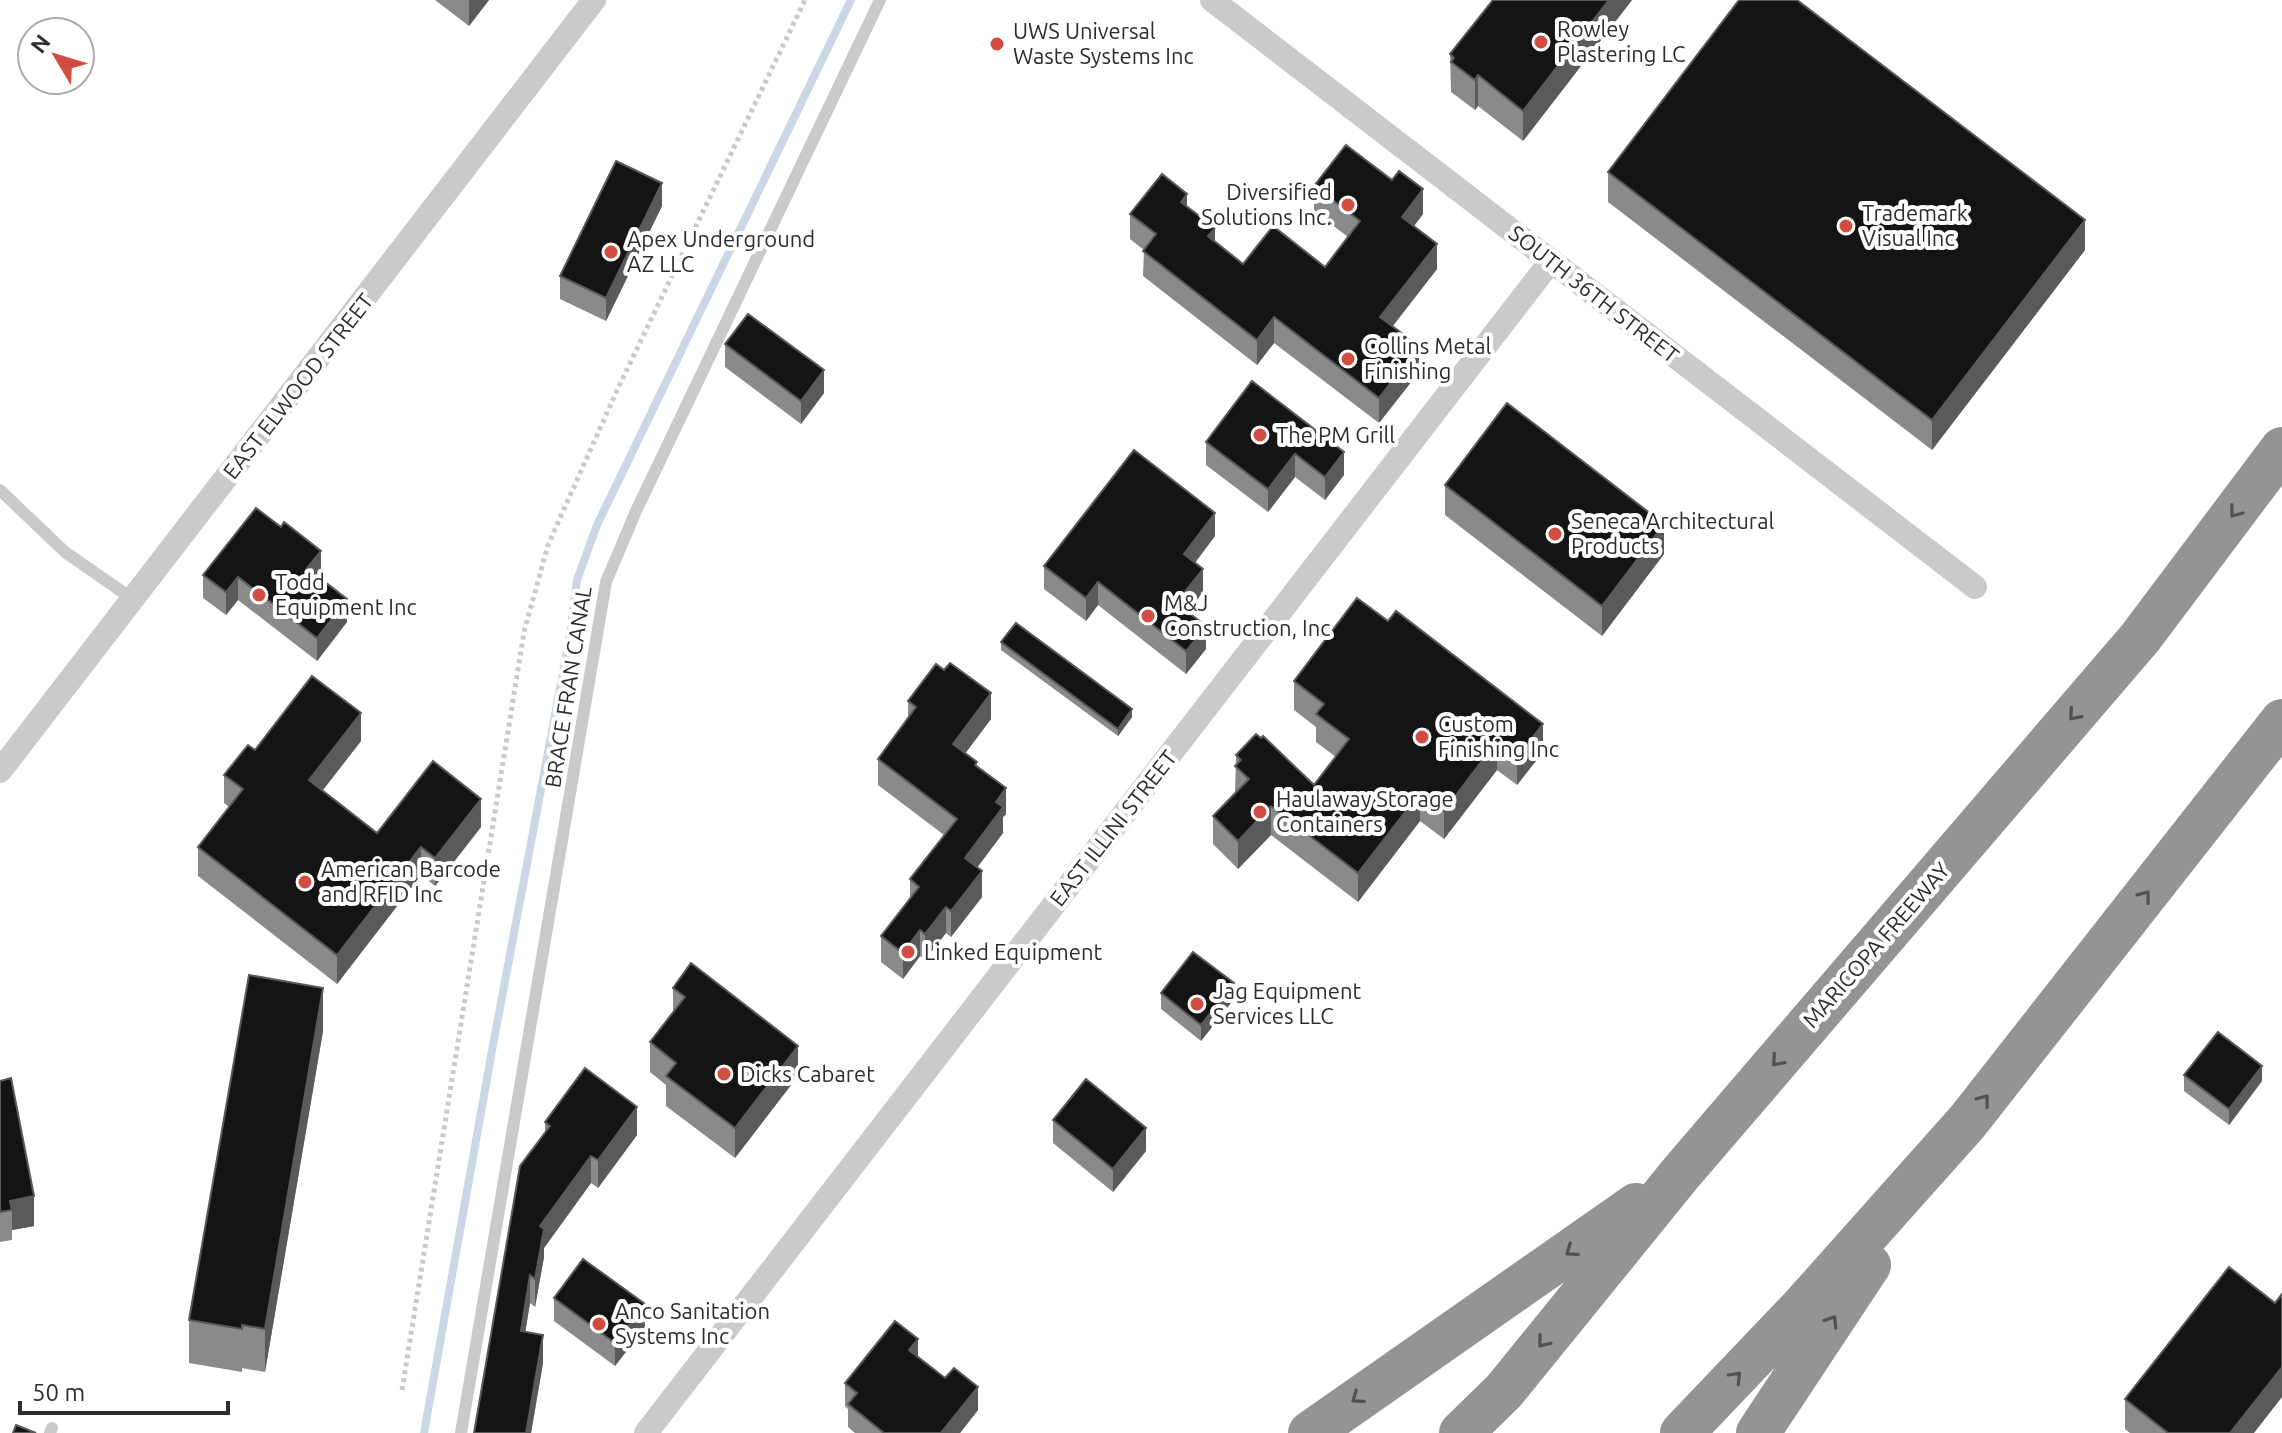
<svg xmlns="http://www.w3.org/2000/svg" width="2282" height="1433" font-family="Ubuntu,sans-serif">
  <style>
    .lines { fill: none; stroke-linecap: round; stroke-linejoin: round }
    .stream { stroke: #c9d7e7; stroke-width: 8 }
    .path { stroke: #cacaca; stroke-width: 5; stroke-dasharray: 4 4; stroke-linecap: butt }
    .lane { stroke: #cacaca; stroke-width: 12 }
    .street { stroke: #cacaca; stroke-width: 24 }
    .highway { stroke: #949494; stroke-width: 44 }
    .wall { fill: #8a8a8a }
    .shaded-wall { fill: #5a5a5a }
    .building { fill: #141414; stroke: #5a5a5a; stroke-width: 2 }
    .oneway { stroke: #515151 }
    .poi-dot { fill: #d24c41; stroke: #fff; stroke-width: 3 }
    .labels { text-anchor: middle; stroke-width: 8; stroke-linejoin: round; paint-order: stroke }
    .poi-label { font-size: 22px; fill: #2d2d2d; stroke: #fff; text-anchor: start }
    .street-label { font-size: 22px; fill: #2d2d2d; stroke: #fff }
  </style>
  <rect width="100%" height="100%" fill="#fff"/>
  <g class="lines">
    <!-- stream -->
    <path class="stream" d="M424,1433L493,1045L570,635L577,580L597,525L851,0"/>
    <!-- path -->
    <path class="path" d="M402,1390L524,632L548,545L618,388L805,0"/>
    <!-- lane -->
    <path class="lane" d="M0,490L65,552L134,600
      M50,1433L52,1428
      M461,1433L606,582L636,511L880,0"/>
    <!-- street -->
    <path class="street" d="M1212,0L1975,587
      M0,771L594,0
      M646,1433L1551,261"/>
    <!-- highway -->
    <path class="highway" d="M1310,1433L1636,1205
      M1461,1433L1504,1391L1681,1173L2140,638L2282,449
      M1682,1433L1804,1305L1968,1121L2282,721
      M1758,1433L1869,1265"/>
  </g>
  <!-- wall -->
  <path class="wall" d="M435,0H489L469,26Z
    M1632,0L1523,141L1478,106L1475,110L1451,92L1450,54Z
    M1608,172L2085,250L1932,450L1608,202Z
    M1314,186L1423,214L1414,226L1437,269L1393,326L1419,372L1379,423L1274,343L1257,365L1143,276L1144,250L1130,239V214L1187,207L1215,242L1243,264L1325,267L1348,237L1314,211Z
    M662,206L606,321L560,299V276Z
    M725,344L824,393L801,424L725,367Z
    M1252,381L1344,475L1325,500L1295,477L1268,512L1206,465V442Z
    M1445,485L1664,554L1602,636L1445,515Z
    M1215,536L1195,563L1203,592L1187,612L1206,649L1186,674L1098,605L1086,621L1044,589V566Z
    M321,574L318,577L347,622L317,661L238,600L226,615L203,598V575Z
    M1001,642L1132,717L1118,736L1001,650Z
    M1294,681L1543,752L1517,785L1497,770L1444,839L1420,821L1358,902L1271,835L1238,869L1213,844V816L1235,793L1236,755L1314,785L1336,757L1316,742V727L1294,710Z
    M908,701L991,719L965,753L977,767L1006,814L1003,817V833L977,867L982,897L951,937L946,933L925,960L920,956L903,979L881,962V936L910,899V879L944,835L878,785V759L908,719Z
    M361,741L322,791L377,833L481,827L435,886L421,875L337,984L198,876V847L229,807L224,803V775L255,750Z
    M673,988L798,1076L735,1158L666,1106V1085L650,1072V1042L673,1012Z
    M1161,993L1234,999L1201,1041L1161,1009Z
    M323,1031L265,1372L242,1368V1372L189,1363V1320Z
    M2184,1075L2262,1081L2229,1125L2184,1091Z
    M0,1081L34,1226L12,1230V1240L0,1242Z
    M1053,1120L1146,1151L1113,1192L1053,1143Z
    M545,1122L637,1135L598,1188L591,1183L544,1248V1257L535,1307L530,1303L525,1332L543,1363L531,1433H474L545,1133Z
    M554,1298L645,1327L615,1366L554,1321Z
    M918,1356L978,1410L960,1433H855L848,1427V1409L845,1406V1383Z
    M2125,1399L2254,1433H2130L2125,1429Z"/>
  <!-- shaded-wall -->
  <path class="shaded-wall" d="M469,0H489L469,26Z
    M1609,0H1632L1523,141V111Z
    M1478,75V106L1475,110V80Z
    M662,183V206L606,321V298Z
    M1423,189V214L1402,242V217Z
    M1187,194V219L1181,202Z
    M2085,220V250L1932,450V420Z
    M1215,228V253L1208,236Z
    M1437,244V269L1380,342V317Z
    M1274,317V343L1257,365V340Z
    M1419,346V372L1379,423V398Z
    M824,370V393L801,424V401Z
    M1344,452V475L1325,500V477Z
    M1295,454V477L1268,512V489Z
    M1215,513V536L1184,577V554Z
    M1664,524V554L1602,636V606Z
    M321,551V574L307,591V568Z
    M1203,569V592L1176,626V603Z
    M238,577V600L226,615V592Z
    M1098,582V605L1086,621V598Z
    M347,599V622L317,661V638Z
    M1206,626V649L1186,674V651Z
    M991,693V719L953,770V744Z
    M1132,709V717L1118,736V729Z
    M361,713V741L309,808V780Z
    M1543,724V752L1517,785V757Z
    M1497,741V770L1444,839V811Z
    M1006,788V814L1003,817V833L965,884V858L996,802Z
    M1420,793V821L1358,902V873Z
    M481,799V827L435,886V858Z
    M1271,806V835L1238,869V841Z
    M421,847V875L337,984V955Z
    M982,871V897L951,937V911Z
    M946,907V933L925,960V934Z
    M920,930V956L903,979V953Z
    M1234,983V999L1201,1041V1025Z
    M323,988V1031L265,1372V1329Z
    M798,1046V1076L735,1158V1128Z
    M2262,1066V1081L2229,1125V1109Z
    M637,1107V1135L598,1188V1160Z
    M1146,1128V1151L1113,1192V1169Z
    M591,1156V1183L544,1248V1257L535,1307V1279L540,1226Z
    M34,1196V1226L12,1230V1210L10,1201Z
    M530,1275V1303L521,1359V1331Z
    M645,1304V1327L615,1366V1343Z
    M543,1335V1363L531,1433H526Z
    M918,1339V1362L909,1350Z
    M2282,1367V1397L2254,1433H2230Z
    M978,1387V1410L960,1433H941Z"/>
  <!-- building -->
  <path class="building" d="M1493,0H1609L1523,111L1478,75L1475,80L1451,62L1454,58L1450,54Z
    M1739,0H1797L2085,220L1932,420L1608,172Z
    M1346,145L1392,180L1399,171L1423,189L1402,217L1437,244L1380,317L1419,346L1379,398L1274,317L1257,340L1143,251L1156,234L1130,214L1162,174L1187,194L1181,202L1215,228L1208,236L1243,264L1273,226L1325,267L1360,221L1314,186Z
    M616,161L662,183L606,298L560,276Z
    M748,314L824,370L801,401L725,344Z
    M1252,381L1344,452L1325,477L1295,454L1268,489L1206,442Z
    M1507,403L1664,524L1602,606L1445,485Z
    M1134,450L1215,513L1184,554L1203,569L1176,603L1206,626L1186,651L1098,582L1086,598L1044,566Z
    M256,508L281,527L284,522L321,551L307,568L347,599L317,638L238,577L226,592L203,575Z
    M1357,598L1388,621L1396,611L1543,724L1517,757L1497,741L1444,811L1420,793L1358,873L1271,806L1238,841L1213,816L1249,779L1235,766L1241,760L1236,755L1256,734L1261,738L1263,736L1314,785L1349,739L1316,714L1324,704L1294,681Z
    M1016,623L1132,709L1118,729L1001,642Z
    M950,663L991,693L953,744L977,762L975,765L1006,788L996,802L1003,807L965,858L982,871L951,911L946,907L925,934L920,930L903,953L881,936L919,887L910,879L957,819L878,759L916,707L908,701L936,664L944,670Z
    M312,676L361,713L309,780L377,833L433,761L481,799L435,858L421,847L337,955L198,847L243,789L224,775L248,745L255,750Z
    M1193,952L1234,983L1201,1025L1161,993Z
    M691,963L798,1046L735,1128L666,1076L676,1063L650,1042L685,997L673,988Z
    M249,975L323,988L265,1329L242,1325V1329L189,1320Z
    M2218,1032L2262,1066L2229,1109L2184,1075Z
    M585,1068L637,1107L598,1160L591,1156L540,1226L544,1229L535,1279L530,1275L521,1331L543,1335L526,1433H474L520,1166L550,1126L545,1122Z
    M11,1078L34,1196L10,1201L12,1210L0,1212V1081Z
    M1086,1079L1146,1128L1113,1169L1053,1120Z
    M583,1259L645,1304L615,1343L554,1298Z
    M2229,1267L2275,1303L2282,1294V1367L2230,1433H2168L2125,1399Z
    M895,1321L918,1339L909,1350L945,1378L954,1368L978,1387L941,1433H884L848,1404L857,1393L845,1383Z
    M16,1425L36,1433H13Z"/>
  <!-- one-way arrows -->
  <defs><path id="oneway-chevron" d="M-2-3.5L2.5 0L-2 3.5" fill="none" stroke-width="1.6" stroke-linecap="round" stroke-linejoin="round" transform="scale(2)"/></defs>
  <g class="oneway">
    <use href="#oneway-chevron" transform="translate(2235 512) rotate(127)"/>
    <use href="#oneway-chevron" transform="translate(2074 715) rotate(131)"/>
    <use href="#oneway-chevron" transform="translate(2145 896) rotate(-52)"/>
    <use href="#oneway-chevron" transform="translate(1777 1061) rotate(131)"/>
    <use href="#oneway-chevron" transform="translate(1984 1100) rotate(-52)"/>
    <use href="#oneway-chevron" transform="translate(1571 1251) rotate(145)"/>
    <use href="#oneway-chevron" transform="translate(1832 1321) rotate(-57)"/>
    <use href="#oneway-chevron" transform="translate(1543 1342) rotate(129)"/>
    <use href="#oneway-chevron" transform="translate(1736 1377) rotate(-46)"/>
    <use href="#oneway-chevron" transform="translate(1357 1398) rotate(145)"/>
  </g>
  <!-- markers -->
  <g class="poi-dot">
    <circle cx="1541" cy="42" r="8"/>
    <circle cx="997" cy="44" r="8"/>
    <circle cx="1348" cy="205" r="8"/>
    <circle cx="1846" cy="226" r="8"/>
    <circle cx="611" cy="252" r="8"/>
    <circle cx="1348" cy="359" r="8"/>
    <circle cx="1260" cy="435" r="8"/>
    <circle cx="1555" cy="534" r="8"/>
    <circle cx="259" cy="595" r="8"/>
    <circle cx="1148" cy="616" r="8"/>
    <circle cx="1422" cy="737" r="8"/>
    <circle cx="1260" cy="812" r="8"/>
    <circle cx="305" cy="882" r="8"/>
    <circle cx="908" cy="952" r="8"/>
    <circle cx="1197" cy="1004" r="8"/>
    <circle cx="724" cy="1074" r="8"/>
    <circle cx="599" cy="1324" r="8"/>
  </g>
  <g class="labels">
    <!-- poi labels -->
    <g class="poi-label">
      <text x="1557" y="37">Rowley<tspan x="1557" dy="25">Plastering LC</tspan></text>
      <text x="1013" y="39">UWS Universal<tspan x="1013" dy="25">Waste Systems Inc</tspan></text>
      <text x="1332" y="200" text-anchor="end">Diversified<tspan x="1332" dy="25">Solutions Inc.</tspan></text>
      <text x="1862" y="221">Trademark<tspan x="1862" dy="25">Visual Inc</tspan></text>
      <text x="627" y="247">Apex Underground<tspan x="627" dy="25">AZ LLC</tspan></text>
      <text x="1364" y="354">Collins Metal<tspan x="1364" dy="25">Finishing</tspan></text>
      <text x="1276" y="443">The PM Grill</text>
      <text x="1571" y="529">Seneca Architectural<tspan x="1571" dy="25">Products</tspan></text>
      <text x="275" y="590">Todd<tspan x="275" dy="25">Equipment Inc</tspan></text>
      <text x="1164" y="611">M&amp;J<tspan x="1164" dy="25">Construction, Inc</tspan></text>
      <text x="1438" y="732">Custom<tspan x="1438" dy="25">Finishing Inc</tspan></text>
      <text x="1276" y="807">Haulaway Storage<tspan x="1276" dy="25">Containers</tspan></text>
      <text x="321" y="877">American Barcode<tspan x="321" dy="25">and RFID Inc</tspan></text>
      <text x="924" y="960">Linked Equipment</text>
      <text x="1213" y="999">Jag Equipment<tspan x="1213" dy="25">Services LLC</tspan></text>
      <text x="740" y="1082">Dicks Cabaret</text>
      <text x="615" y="1319">Anco Sanitation<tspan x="615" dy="25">Systems Inc</tspan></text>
    </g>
    <!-- street labels -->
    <g class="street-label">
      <text transform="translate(1594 294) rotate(38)" y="8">SOUTH 36TH STREET</text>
      <text transform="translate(298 386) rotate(-52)" y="8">EAST ELWOOD STREET</text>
      <text transform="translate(568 687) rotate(-81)" y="8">BRACE FRAN CANAL</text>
      <text transform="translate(1113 828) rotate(-52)" y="8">EAST ILLINI STREET</text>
      <text transform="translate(1876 945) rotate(-49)" y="8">MARICOPA FREEWAY</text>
    </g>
  </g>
  <!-- north arrow -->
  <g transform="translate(56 56) rotate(308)"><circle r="38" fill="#ffffff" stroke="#ababab" stroke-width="2"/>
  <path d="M0-6L14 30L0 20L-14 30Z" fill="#d24c41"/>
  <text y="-12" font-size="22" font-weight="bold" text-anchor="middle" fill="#2d2d2d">N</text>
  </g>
  <!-- scale -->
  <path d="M20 1401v12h208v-12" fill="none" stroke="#2d2d2d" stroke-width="4"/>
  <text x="32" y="1401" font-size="24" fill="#2d2d2d" stroke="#ffffff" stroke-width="6" paint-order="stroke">50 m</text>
</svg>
